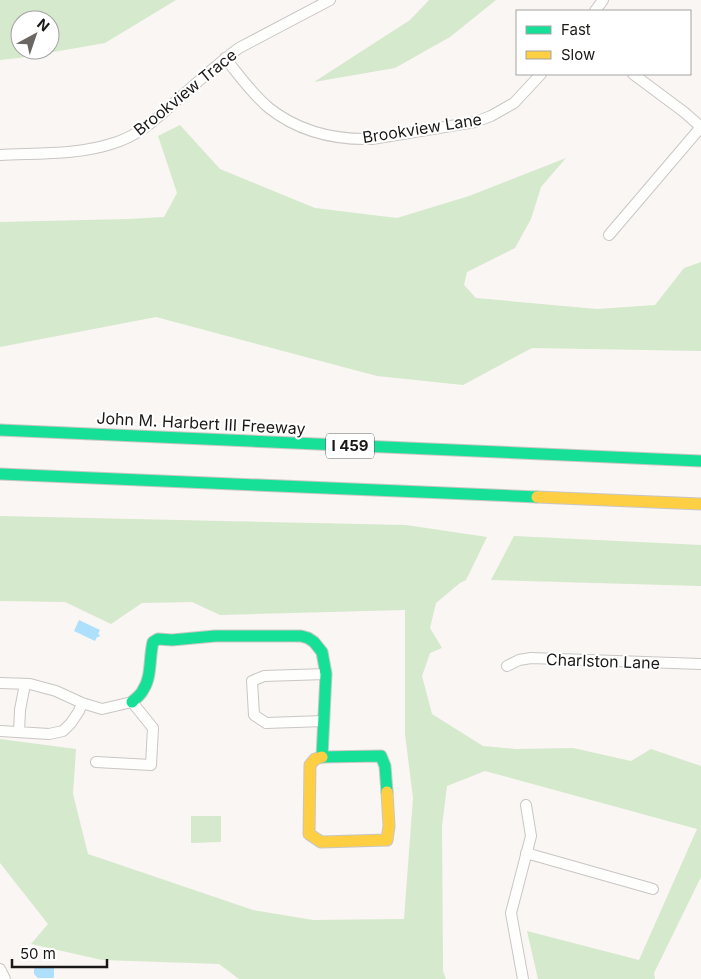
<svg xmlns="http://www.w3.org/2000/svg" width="701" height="979" font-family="Inter,sans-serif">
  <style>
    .green { fill: #d5e9cc; fill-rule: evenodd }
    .water { fill: #aedffb }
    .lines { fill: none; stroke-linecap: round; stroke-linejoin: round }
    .street-casing { stroke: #c9c6c4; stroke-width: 12 }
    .fast-casing { stroke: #c9c6c4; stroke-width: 13 }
    .slow-casing { stroke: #c9c6c4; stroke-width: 13 }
    .street { stroke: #fefefd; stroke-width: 10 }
    .fast { stroke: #16e098; stroke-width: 11 }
    .slow { stroke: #ffcf43; stroke-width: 11 }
    .labels { text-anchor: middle; stroke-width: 4; stroke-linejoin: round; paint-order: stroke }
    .shield { fill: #fff; stroke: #5f5e5d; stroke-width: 1 }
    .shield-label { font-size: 15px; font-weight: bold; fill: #1b1917 }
    .street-label { font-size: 16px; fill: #1b1917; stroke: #fff }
  </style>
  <rect width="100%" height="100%" fill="#faf6f3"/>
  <!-- green -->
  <path class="green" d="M0,0H176L105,43L19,58L0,60ZM20,20H50V50H20Z
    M429,0H496L450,37L395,68L314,82L410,20Z
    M180,125L220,169L315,208L397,218L469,196L566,158L541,187L531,219L515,248L467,272L464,285L476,298L597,309L655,305L684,268L701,262V351L532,348L463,385L377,376L156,317L0,347V222L129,219L164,217L177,193L158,136Z
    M0,516L406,525L487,537L466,580L460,583L436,603L430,628L442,648L430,653L422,676L432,714L483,746L516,749L573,748L631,761L651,749L701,766V877L654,973L655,979H538L527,931L639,960L697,829L485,771L447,786L442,826L443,971L446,979H239L219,964L102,960L31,944L48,924L0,863V739L76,749L73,794L88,854L253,910L313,920L404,919L413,798L405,734V610L220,615L192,602L142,603L111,624L65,602L0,601Z
    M514,536L701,545V586L491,580Z
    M191,816H221V842L191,843Z"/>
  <!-- water -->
  <path class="water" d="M79,620L100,630L98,634L100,635L99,637H97L95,641L74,631Z
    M35,968H54V977L53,978H38L34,974V969Z"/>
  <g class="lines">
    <!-- street casing -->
    <g class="street-casing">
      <path id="street" d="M595,11L603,0
        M225,58C239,75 252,94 269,108C298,131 335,140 372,139L475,122L491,116L514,103L541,74
        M633,74L684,112L701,127
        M0,155C37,153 79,155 114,143C138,136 156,119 174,103C195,84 216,65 239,48L330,0
        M609,235L701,127
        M507,666L519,660L531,658L701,664
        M0,683L30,684L56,691L82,703L102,709L132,702L153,728L151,765L96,762
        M324,721L266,723L254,715L252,681L264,676L326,674
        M0,731L49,734L63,731L71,723L79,711L82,703
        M19,732L20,710L25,684
        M526,853L653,889
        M0,969L5,979
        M523,979L511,913L531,836L526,805"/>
    </g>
    <!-- fast casing -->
    <g class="fast-casing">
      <path id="fast" d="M0,430L701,461
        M0,474L537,497
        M132,702C136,698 141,695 143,690C152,677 149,657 153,642L158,639L172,640L215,636H301L308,638L314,642L322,652L326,674L322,757L381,756L385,766L387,792"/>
    </g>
    <!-- slow casing -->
    <g class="slow-casing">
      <path id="slow" d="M537,497L701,504
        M322,757L315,759L310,765L309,834L321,842L387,840L389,826L387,792"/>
    </g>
    <!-- street -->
    <use href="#street" class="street"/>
    <!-- fast -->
    <use href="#fast" class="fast"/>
    <!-- slow -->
    <use href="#slow" class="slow"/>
  </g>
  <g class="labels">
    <!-- shield labels -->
    <rect class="shield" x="326" y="433.5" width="48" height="25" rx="4"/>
    <g class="shield-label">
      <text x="350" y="451">I 459</text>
    </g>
    <!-- street labels -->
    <g class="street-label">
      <text transform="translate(185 92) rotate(-39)" y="6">Brookview Trace</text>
      <text transform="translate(422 128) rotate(-9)" y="6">Brookview Lane</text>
      <text transform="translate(201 423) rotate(3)" y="6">John M. Harbert III Freeway</text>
      <text transform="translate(603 661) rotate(2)" y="6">Charlston Lane</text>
    </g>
  </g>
  <!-- legend -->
  <rect x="516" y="10" width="175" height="65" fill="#ffffff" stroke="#a4a3a2"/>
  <rect x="526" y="26" width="25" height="8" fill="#16e098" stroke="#a4a3a2"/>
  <text x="561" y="35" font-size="15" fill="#1b1917">Fast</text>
  <rect x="526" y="51" width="25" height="8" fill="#ffcf43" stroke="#a4a3a2"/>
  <text x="561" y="60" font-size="15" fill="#1b1917">Slow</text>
  <!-- north arrow -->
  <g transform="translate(35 35) rotate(40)"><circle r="24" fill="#ffffff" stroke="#a4a3a2"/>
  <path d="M0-4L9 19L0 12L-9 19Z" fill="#696664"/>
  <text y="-8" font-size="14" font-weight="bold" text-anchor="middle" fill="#1b1917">N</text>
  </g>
  <!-- scale -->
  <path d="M12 959v8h95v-8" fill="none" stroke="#1b1917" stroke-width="2.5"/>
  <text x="20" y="959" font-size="15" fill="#1b1917" stroke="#ffffff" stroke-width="4" paint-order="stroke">50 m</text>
</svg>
